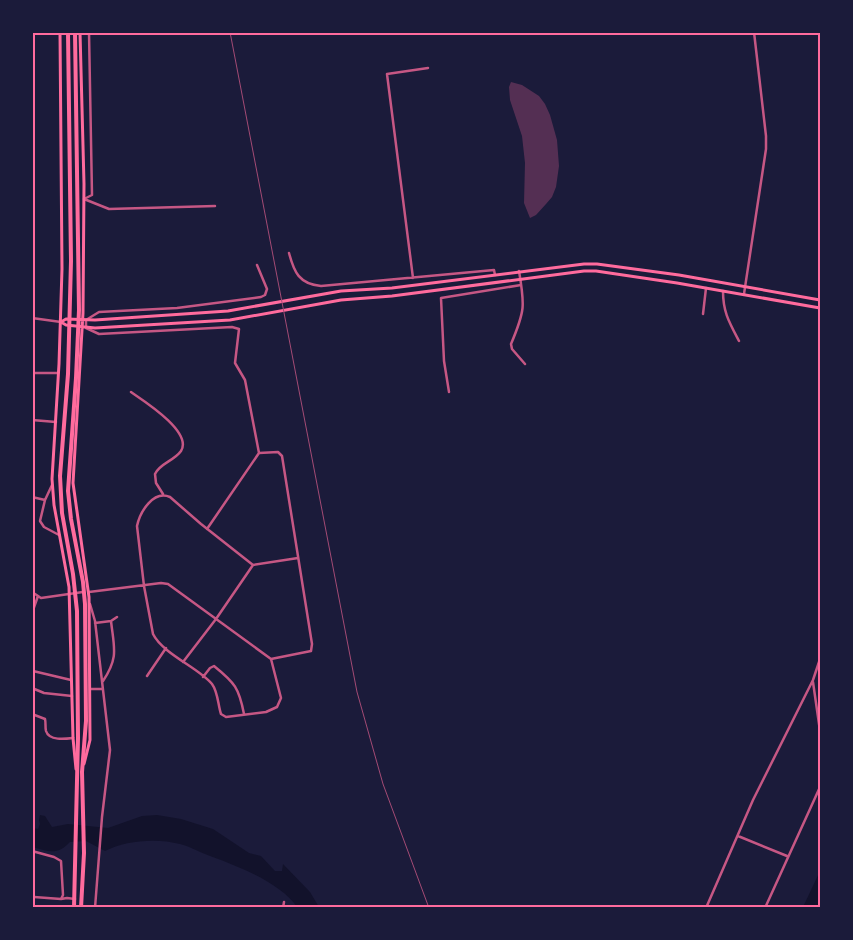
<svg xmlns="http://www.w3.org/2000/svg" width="853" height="940" font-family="'Noto Sans',sans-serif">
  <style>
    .water { fill: #12122b }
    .building { fill: #542f53 }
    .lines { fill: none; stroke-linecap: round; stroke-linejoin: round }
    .minor { stroke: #c65784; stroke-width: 2.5 }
    .tertiary { stroke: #c65784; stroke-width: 2.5 }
    .secondary { stroke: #ff6b9d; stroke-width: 3 }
    .trunk { stroke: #ff6b9d; stroke-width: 4 }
    .rail { stroke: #a44b75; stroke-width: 1 }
    .neatline { fill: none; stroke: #ff6b9d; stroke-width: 2 }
  </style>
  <rect width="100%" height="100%" fill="#1b1b3a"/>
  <!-- water -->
  <path class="water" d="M40,815L45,816L52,827L68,824L108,828L142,816L157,815L181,819L213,829L249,853L261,856L275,871H282L283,864L310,892L319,907H297C279,881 234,865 205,854C197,851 189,846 180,844C157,838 126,840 105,851L86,841L70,842C58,855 49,852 33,847V828L38,829L40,824L39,820Z
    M820,871V907H803Z"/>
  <!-- building -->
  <path class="building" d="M511,82L522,85L539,96L545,104L550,115L557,140L559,166L556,187L552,197L546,204L536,215L530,218L524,203L525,163L522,136L510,100L509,87Z"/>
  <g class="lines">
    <!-- minor -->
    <path class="minor" d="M84,199L92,195L89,32
      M84,199L109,209L215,206
      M289,253C294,272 299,284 321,286L494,270L495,275
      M519,271C525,306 525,311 511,344L512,349L525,364
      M413,278L387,74L428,68
      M723,291C723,312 729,322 739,341
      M703,314L706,288
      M32,318L61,322
      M32,373H58
      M131,392C144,401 193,432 181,451C174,461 160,463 155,474L156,483L163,494
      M449,392L444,361L441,298L521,285
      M32,420L56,422
      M52,485L45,500L40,521L44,527L59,535
      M32,497L45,500
      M207,529L259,453L245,380L235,363L239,329L232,327L99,334L86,328V320L99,312L177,308L261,297L265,295L267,289L257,265
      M32,592L41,598L83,592
      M89,592L161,583L168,584L271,659L311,651L312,644L282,456L278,452L259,453
      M90,604L95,621L110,750L102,817L95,908
      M32,613L38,596
      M95,623L111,621L117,617
      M32,650V675
      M271,659L281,698L277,707L266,712L226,717L221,714C218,705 218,692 212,684C199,668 163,654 153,634L144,586L137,526C140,512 153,490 170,497L201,524L253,565L298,558
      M183,662L216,619L253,565
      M33,671L71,680
      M147,676L166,648
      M203,677L210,668L214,666C235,683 239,688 244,714
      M103,681C119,657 114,648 111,621
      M813,682L820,731
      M32,688L44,693L72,696
      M91,689H103
      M32,714L45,719C46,723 45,727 46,731C49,741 65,739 73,738
      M738,836L787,856
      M32,851L54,857L61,861L63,895L61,899L67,898L75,899
      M34,897L61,899
      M283,908L284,902
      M706,908L753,800L813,680L820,659
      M765,908L820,787"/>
    <!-- tertiary -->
    <path class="tertiary" d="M744,294L766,149V136L754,32"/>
    <!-- secondary -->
    <path class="secondary" d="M60,32L62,269L59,364L52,479L54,505L69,587L73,738L76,769
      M80,32L84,184L83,313L73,483L89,597L90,740L84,764
      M61,322L66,325L95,328L230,320L341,300L392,296L584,271H596L677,283L820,308
      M61,322L66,319L95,320L228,311L341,291L392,288L584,264H597L679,275L820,300"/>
    <!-- trunk -->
    <path class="trunk" d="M68,32L71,261L68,374L60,476L62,513L73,574L77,611L78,738L74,908
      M75,32L79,310L76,378L68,491L71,519L83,582L85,604L86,721L82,772L84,853L81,908"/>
    <!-- rail -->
    <path class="rail" d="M230,32L357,692L383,784L429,908"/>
  </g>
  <!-- border -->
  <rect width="853" height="940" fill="none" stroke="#1b1b3a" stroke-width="68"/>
  <rect x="34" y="34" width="785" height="872" class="neatline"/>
</svg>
